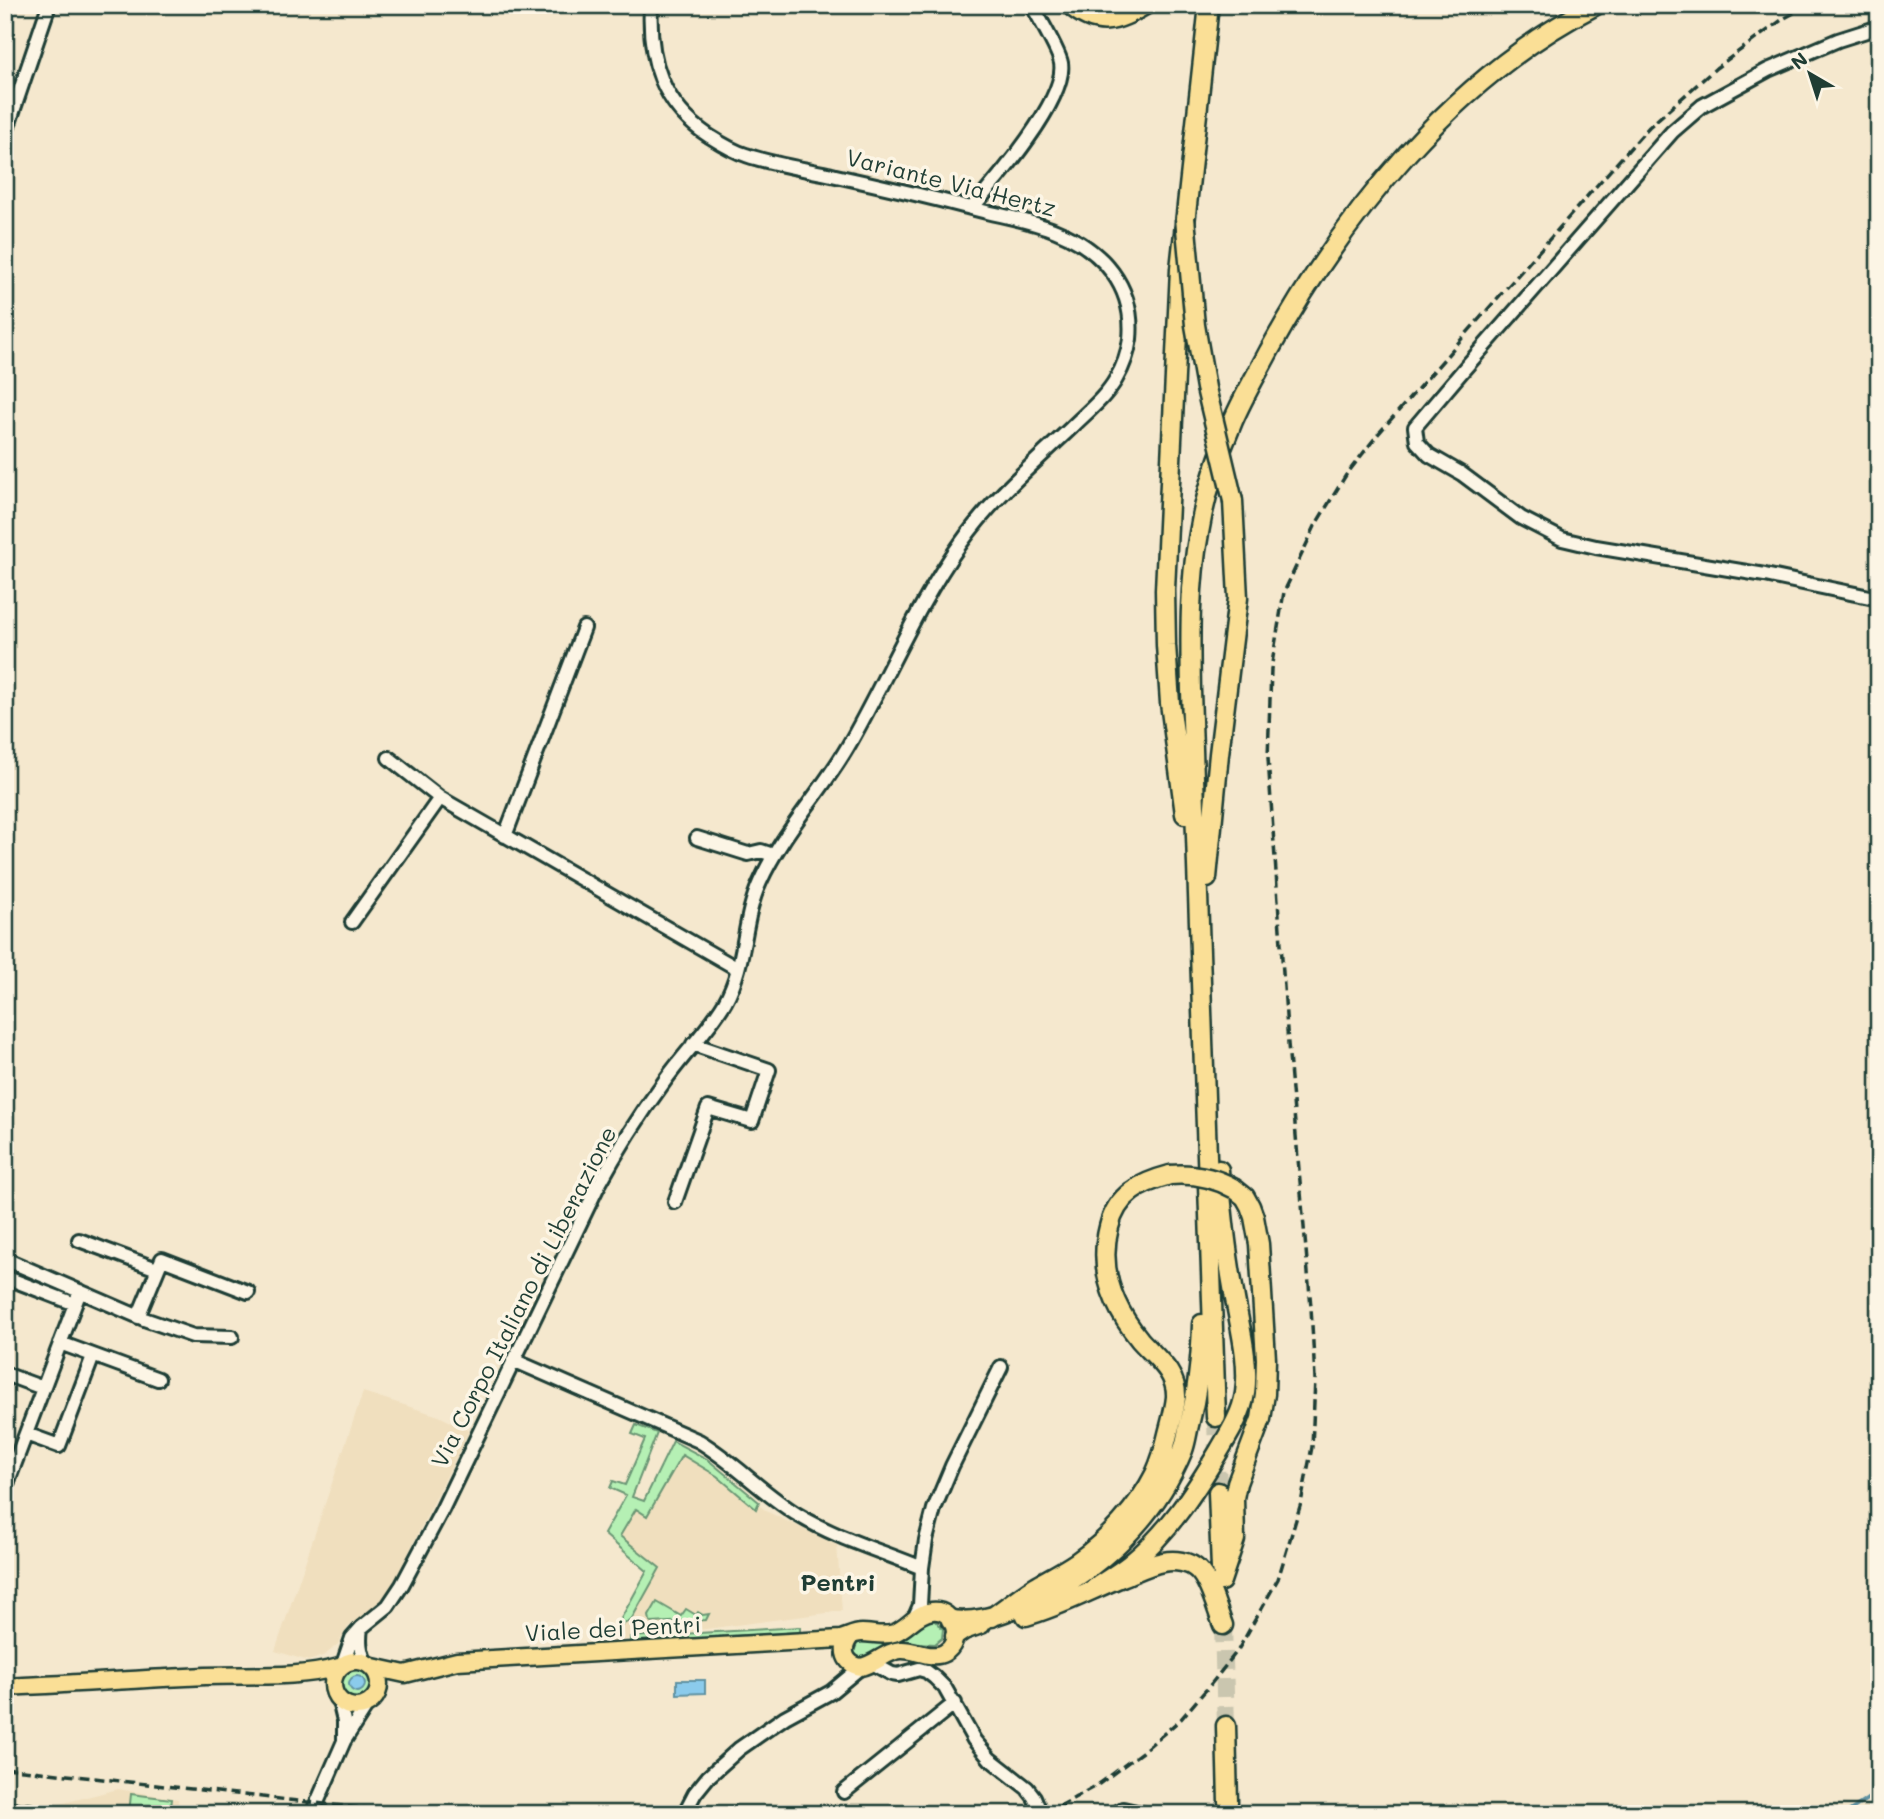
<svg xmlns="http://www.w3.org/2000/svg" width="1884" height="1819" font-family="Mali,sans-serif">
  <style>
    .built { fill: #f0dfbe }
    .green { fill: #b5f0b4; stroke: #6a9674; stroke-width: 2 }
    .water { fill: #8bcbec; stroke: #6092a2; stroke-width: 2 }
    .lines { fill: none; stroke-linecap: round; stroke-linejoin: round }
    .stream { stroke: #6092a2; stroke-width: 3.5 }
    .highway-tunnel { stroke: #cac6af; stroke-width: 18; stroke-dasharray: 18 9; stroke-linecap: butt }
    .minor-casing { stroke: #1f3d34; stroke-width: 18 }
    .major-casing { stroke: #1f3d34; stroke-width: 21 }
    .highway-casing { stroke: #1f3d34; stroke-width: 23 }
    .minor { stroke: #fcf5e5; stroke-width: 12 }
    .major { stroke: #fadf96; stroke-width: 16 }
    .highway { stroke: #fadf96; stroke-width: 18 }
    .rail { stroke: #1f3d34; stroke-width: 3.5; stroke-dasharray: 10 5; stroke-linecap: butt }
    .highway-bridge-casing { stroke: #1f3d34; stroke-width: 23; stroke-linecap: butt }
    .highway-bridge { stroke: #fadf96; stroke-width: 18 }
    .labels { text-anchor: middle; stroke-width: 7; stroke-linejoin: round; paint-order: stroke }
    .street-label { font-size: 23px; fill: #1f3d34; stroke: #fcf5e5 }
    .neighbourhood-label { font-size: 24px; font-weight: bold; fill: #1f3d34; stroke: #fcf5e5 }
  </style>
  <rect width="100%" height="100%" fill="#f5e8ce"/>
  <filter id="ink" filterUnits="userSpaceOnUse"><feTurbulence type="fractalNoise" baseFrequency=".0143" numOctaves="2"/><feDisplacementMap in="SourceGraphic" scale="14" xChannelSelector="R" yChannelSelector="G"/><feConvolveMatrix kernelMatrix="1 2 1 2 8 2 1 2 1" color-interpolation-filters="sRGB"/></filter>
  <g filter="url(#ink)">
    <!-- built -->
    <path class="built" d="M363,1392L439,1416L469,1431L385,1600L348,1627L338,1644L325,1655L309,1661L275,1651Z
      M673,1441L768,1512L837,1545L842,1611L607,1642L647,1571L604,1534L626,1495L644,1501Z
      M118,1789L178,1799L179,1814H56L52,1806Z"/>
    <!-- green -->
    <path class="green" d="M636,1425L657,1433L632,1497L644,1501L673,1441L707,1459L759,1502L756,1509L717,1476L682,1455L647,1516L636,1509L620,1536L660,1568L631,1620L622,1625L618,1624L647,1571L604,1534L626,1495L610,1488L613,1481L625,1485L645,1439L632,1434Z
      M657,1602L681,1616L686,1609L696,1615L698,1612L703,1615L709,1614L706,1620L652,1623L650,1621L649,1616Z
      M932,1620L937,1622L943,1629L942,1638L935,1644L900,1642L884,1647L863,1659L859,1658L854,1652L857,1644C865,1639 870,1643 879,1642C885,1642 891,1640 897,1639C912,1635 920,1623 932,1620Z
      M800,1627V1632L630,1642V1637Z
      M357,1666C380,1671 380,1696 358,1702C333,1700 332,1669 357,1666Z
      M131,1794L172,1799L170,1814H129Z"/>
    <!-- water -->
    <path class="water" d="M349 1684a8 8 0 1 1 16 0a8 8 0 1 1-16 0Z
      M677,1680H705V1693L677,1694Z"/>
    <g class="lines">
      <!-- stream -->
      <path class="stream" d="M1845,1814L1879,1791"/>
      <!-- highway-tunnel -->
      <path class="highway-tunnel" d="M1216,1417L1218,1492
        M1223,1625L1226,1726"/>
      <!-- minor casing -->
      <g class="minor-casing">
        <path id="minor" d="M1879,27L1838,40L1768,70L1702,106L1672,132L1465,368L1415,427L1417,442L1429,455L1462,474L1521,518L1562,539L1596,547L1765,575L1879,599
          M5,135L49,5
          M972,208C996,181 1067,99 1061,63C1059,51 1039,18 1032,5
          M389,758L440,798L738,969
          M505,836L584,628
          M697,838L748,854L761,851L773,855
          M352,922L440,798
          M675,1202L708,1108L752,1121L769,1070L693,1044
          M79,1240L157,1269
          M5,1259L144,1319L193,1336L232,1337
          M5,1277L75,1304
          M138,1317L162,1259L248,1292
          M60,1343L158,1379
          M513,1360L699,1441C734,1462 762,1493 798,1515C836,1538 881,1551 922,1568
          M5,1374L43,1388
          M26,1434L59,1446L93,1356
          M5,1489L80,1291
          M914,1619L920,1605L922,1568L926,1540L934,1509L952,1466L1001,1367
          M361,1628C359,1642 360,1649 365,1662
          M872,1663L892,1674L898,1675L919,1669L926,1671L934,1677L945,1688L974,1740L990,1759L1027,1788L1034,1797L1041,1814
          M343,1664L352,1638L361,1628L388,1606L402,1585L442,1510L597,1188C617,1151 639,1116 664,1082C682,1056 710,1028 725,1002C747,962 742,921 760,882C782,833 820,794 847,748C886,681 915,607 961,543C991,500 1033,464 1071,428C1086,413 1106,397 1116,379C1123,367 1128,353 1130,339C1135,287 1103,250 1056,231C1030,220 1001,216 975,209C929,197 882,186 836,176C806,169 775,165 746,155C733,151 720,143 709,136C662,105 648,59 651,5
          M339,1700L344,1721V1741
          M844,1792L955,1703
          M5,1808L8,1810L29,1811L31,1814
          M312,1814L344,1741L367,1705
          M684,1814L695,1793L708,1777L739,1749L785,1717L831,1692L861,1667
          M1115,1814L1123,1809L1146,1814"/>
      </g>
      <!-- major casing -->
      <g class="major-casing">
        <path id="major" d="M333 1684a23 23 0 1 1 46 0a23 23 0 1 1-46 0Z
          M373,1667L405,1674L457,1661L841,1639C848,1637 854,1633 862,1633C873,1633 883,1637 894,1633C908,1628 916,1613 932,1611C955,1608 964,1642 944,1653C931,1660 915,1649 901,1650C886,1651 876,1664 861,1667C845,1664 840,1650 850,1637
          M5,1687C72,1684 138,1679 205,1676C249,1674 296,1679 339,1667"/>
      </g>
      <!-- highway casing -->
      <g class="highway-casing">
        <path id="highway" d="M1070,5C1098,29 1116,22 1145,5
          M1185,814L1170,703L1166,645L1165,590L1180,269L1209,5
          M1207,878L1219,754L1238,598L1233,501
          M1216,1417L1191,691C1190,638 1189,585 1199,533C1205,496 1218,456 1233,421C1243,397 1257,374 1269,351C1345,213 1453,78 1596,5
          M1218,1492L1221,1569
          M1221,1581L1235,1539L1234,1498L1237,1483L1261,1419L1265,1394L1266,1359L1259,1244L1254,1217L1250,1206L1245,1197L1235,1189
          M1095,1588C1106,1580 1119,1573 1130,1564C1168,1533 1194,1493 1219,1451C1229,1434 1242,1414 1245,1393C1250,1359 1238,1321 1233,1287C1226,1248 1222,1209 1219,1170
          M1026,1616C1059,1607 1090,1590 1122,1577C1135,1572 1148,1565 1163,1562C1174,1560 1189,1561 1198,1570C1210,1581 1217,1610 1223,1625
          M992,1617C1007,1607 1021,1595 1036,1586C1050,1578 1064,1571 1077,1562C1108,1540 1138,1508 1155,1474C1161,1461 1165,1447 1168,1434C1171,1422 1175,1409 1176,1397C1177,1372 1155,1357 1140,1340C1113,1307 1098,1269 1109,1227C1117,1194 1140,1183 1170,1175
          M951,1620C973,1623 993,1617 1013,1609C1088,1581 1152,1525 1183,1450C1186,1442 1187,1433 1189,1425C1198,1390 1201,1360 1202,1324
          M955,1636L964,1630L981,1624
          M1226,1726L1228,1802"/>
      </g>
      <!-- minor -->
      <use href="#minor" class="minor"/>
      <!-- major -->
      <use href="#major" class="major"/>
      <!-- highway -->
      <use href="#highway" class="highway"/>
      <!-- rail -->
      <path class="rail" d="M5,1768L413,1814
        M1046,1814L1099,1784L1142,1752L1181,1719L1211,1684L1238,1650L1278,1579L1301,1503L1312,1447L1315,1379L1311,1307L1288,1044L1268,758L1271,669L1284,592L1316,524L1346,475L1379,433L1590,193L1649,127L1716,68L1783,19L1809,5"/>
      <!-- highway-bridge casing -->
      <g class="highway-bridge-casing">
        <path id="highway-bridge" d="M1185,218L1195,325L1206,388L1233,501
          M1170,1175C1194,1173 1214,1177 1235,1189"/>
      </g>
      <!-- highway-bridge -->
      <use href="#highway-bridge" class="highway-bridge"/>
    </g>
  </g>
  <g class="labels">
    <!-- street labels -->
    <g class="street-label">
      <text transform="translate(951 183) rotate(14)" y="8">Variante Via Hertz</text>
      <text transform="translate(524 1297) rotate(-63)" y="8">Via Corpo Italiano di Liberazione</text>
      <text transform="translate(613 1629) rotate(-3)" y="8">Viale dei Pentri</text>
    </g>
    <!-- neighbourhood labels -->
    <g class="neighbourhood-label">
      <text x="838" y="1591">Pentri</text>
    </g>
  </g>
  <!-- margin -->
  <rect width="1884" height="1819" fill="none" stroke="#fcf5e5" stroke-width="28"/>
  <rect x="14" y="14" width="1856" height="1791" fill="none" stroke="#1f3d34" stroke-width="2.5" filter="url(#ink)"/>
  <!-- north arrow -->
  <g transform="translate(1810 74) rotate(321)" stroke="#fcf5e5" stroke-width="5" paint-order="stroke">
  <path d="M0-5L12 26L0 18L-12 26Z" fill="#1f3d34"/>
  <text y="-10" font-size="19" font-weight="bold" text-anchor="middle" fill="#1f3d34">N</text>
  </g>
</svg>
